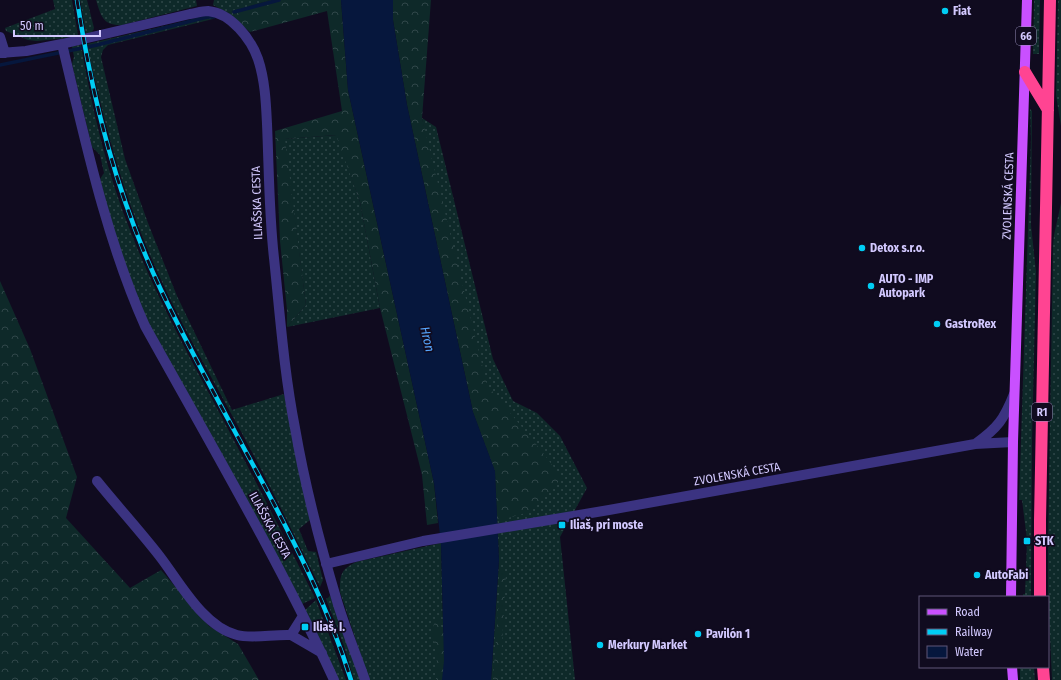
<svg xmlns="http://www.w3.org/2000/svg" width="1061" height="680" font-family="'Fira Sans Condensed',sans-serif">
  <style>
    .grass { fill: url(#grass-dots) }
    .forest { fill: url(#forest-crowns) }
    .water { fill: #06173d }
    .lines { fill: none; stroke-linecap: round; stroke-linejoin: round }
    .stream { stroke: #06173d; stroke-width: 3.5 }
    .minor { stroke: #3b3381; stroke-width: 10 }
    .major { stroke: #c950ff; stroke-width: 10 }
    .highway { stroke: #ff4492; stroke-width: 12 }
    .rail-casing { stroke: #00cdf4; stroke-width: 4.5 }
    .rail { stroke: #100b1f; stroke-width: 3; stroke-dasharray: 9; stroke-linecap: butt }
    .poi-dot { fill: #00cdf4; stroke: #100b1f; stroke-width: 1.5 }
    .labels { text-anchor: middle; stroke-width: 3.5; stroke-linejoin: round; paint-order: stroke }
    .shield { fill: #100b1f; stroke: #9890bc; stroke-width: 1 }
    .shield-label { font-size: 11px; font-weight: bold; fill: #d3c9ff }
    .poi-label { font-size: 12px; font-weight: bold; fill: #d3c9ff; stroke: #100b1f; text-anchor: start }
    .street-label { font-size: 12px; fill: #d3c9ff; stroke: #100b1f }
    .water-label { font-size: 13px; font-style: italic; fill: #57a7ff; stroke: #100b1f }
  </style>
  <defs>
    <pattern id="grass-dots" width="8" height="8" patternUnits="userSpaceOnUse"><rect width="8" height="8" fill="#0e2929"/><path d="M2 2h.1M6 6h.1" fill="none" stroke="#304749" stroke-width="1.8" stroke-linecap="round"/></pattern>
    <pattern id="forest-crowns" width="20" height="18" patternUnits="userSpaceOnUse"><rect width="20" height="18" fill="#0e2929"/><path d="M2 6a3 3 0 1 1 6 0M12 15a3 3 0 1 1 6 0" fill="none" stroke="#304749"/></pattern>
  </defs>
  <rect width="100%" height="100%" fill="#100b1f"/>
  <!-- grass -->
  <path class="grass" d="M53,0H72L78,35L66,38L37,41L28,40L6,31L5,28L55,9Z
    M80,0H87L94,28L92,32L86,34Z
    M96,0H196L197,6L122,25C103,26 101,16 96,0Z
    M214,0H270L228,13L213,5Z
    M1034,0H1040L1039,54H1033Z
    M1058,0H1061V126L1056,95Z
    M208,16H212L213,19L108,45L103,50L101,57L125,159L148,223L177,296L232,410L284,394L310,520L299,529L308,551L316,552L323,580L320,587C295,537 271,487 245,439C208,370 167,302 139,228C116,169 101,108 87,46V44Z
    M81,45C92,109 107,174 132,235C156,296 188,354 219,412C252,474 284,536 315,598L302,604L159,343C152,331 145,318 140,305C123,265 111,222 100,179L104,173L100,155L92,147L72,64L74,57L72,46Z
    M1030,109L1032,111L1031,225L1036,272L1032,440L1031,597H1023V594H1025L1027,540L1022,500H1019L1031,139Z
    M422,118L436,127L493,359L513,401L537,413L560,436L587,488L560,537L575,680H491L499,560L495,471L473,412Z
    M337,135L360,202L380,308L287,327L306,305L284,139Z
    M1061,203V680H1052L1048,592V542L1053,245L1054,235Z
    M441,543L444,661L442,680H369L340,592C340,575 340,570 356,562Z
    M330,595L361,680H354L344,646L326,599L329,597Z
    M316,600L346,680H338L305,610Z
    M1020,667H1034L1035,680H1020Z"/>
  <!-- forest -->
  <path class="forest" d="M270,0H341L348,90L434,483L438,523L427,525L422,475L380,308L360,202L336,135L285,139L306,305L287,327V310L280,241L275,131L342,111L327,11L250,32L228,13Z
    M393,0H431L422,118L487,385L540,449L562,478L529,512L497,521L495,471L473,412L407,105L393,20Z
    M0,281L30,349L77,477L66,518L130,588L161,570L209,626L238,644L259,680H0Z
    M501,569L506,572L500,680H493Z
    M437,615L445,637L444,680H436L437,662L432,630Z"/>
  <!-- water -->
  <path class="water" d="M341,0H393V20L407,105L473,412L495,471L499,560L491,680H442L444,661L441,544L434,483L348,90Z"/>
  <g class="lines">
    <!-- stream -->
    <path class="stream" d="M234,12L279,0
      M0,65L97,45L207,17H214"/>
    <!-- minor -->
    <path class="minor" d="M0,37L5,53
      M62,44C85,139 105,236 145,326C210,443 278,559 334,680
      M0,53L26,51L62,44L190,14C196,13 202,11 208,11C231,13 251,39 258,59C265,80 266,103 267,124C269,169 269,214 274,258C280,315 284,372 295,428C305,486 320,544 337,601C345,628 356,654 365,680
      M975,444C998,428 1004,419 1014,394
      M97,481C118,507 141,532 161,558C180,583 204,627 237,635C252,639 274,634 291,635L303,616
      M326,564L423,541L609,510L975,444L1013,442
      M291,635L322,653"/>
    <!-- major -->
    <path class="major" d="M1011,597L1013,442L1027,0
      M1012,667L1013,680"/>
    <!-- highway -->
    <path class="highway" d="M1025,72L1048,110
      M1040,597V520L1050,0
      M1043,667L1044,680"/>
    <!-- rail casing -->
    <g class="rail-casing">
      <path id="rail" d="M77,0C93,102 117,197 161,290C193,357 230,422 265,487C298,549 330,612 351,680"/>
    </g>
    <!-- rail -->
    <use href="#rail" class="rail"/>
  </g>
  <!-- markers -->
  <g class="poi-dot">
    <circle cx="945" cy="11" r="4"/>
    <circle cx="862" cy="248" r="4"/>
    <circle cx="871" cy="286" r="4"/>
    <circle cx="937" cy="324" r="4"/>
    <rect x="558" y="521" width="8" height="8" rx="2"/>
    <rect x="1023" y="537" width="8" height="8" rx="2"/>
    <circle cx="977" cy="575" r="4"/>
    <rect x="301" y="623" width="8" height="8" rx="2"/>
    <circle cx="698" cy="634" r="4"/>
    <circle cx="600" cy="645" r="4"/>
  </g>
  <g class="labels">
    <!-- shield labels -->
    <g class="shield">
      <rect x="1016" y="27" width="20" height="18" rx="3"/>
      <rect x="1032" y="403" width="20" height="18" rx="3"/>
    </g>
    <g class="shield-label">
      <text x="1026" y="40">66</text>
      <text x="1042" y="416">R1</text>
    </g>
    <!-- poi labels -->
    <g class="poi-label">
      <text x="953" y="15">Fiat</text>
      <text x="870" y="252">Detox s.r.o.</text>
      <text x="879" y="283">AUTO - IMP<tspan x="879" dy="14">Autopark</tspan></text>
      <text x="945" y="328">GastroRex</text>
      <text x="570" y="529">Iliaš, pri moste</text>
      <text x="1035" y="545">STK</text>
      <text x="985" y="579">AutoFabi</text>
      <text x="313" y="631">Iliaš, I.</text>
      <text x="706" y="638">Pavilón 1</text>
      <text x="608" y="649">Merkury Market</text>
    </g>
    <!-- street labels -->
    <g class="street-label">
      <text transform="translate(1008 196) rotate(-88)" y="4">ZVOLENSKÁ CESTA</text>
      <text transform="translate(257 203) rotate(-92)" y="4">ILIAŠSKA CESTA</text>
      <text transform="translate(737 474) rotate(-10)" y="4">ZVOLENSKÁ CESTA</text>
      <text transform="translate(270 525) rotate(61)" y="4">ILIAŠSKA CESTA</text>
    </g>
    <!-- water labels -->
    <g class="water-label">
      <text transform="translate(428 339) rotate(77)" y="5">Hron</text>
    </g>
  </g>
  <!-- legend -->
  <rect x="919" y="596" width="130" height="72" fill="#100b1f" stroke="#5e5779"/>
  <rect x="927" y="609" width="20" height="6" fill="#c950ff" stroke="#5e5779"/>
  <text x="955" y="616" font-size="12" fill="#d3c9ff">Road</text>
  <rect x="927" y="629" width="20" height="6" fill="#00cdf4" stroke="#5e5779"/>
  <text x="955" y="636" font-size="12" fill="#d3c9ff">Railway</text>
  <rect x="927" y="646" width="20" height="12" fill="#06173d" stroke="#5e5779"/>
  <text x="955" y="656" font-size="12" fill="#d3c9ff">Water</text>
  <!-- scale -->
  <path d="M14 30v6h86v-6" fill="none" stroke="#d3c9ff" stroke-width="2"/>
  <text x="20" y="30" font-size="12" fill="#d3c9ff" stroke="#100b1f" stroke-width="3" paint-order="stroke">50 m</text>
</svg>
